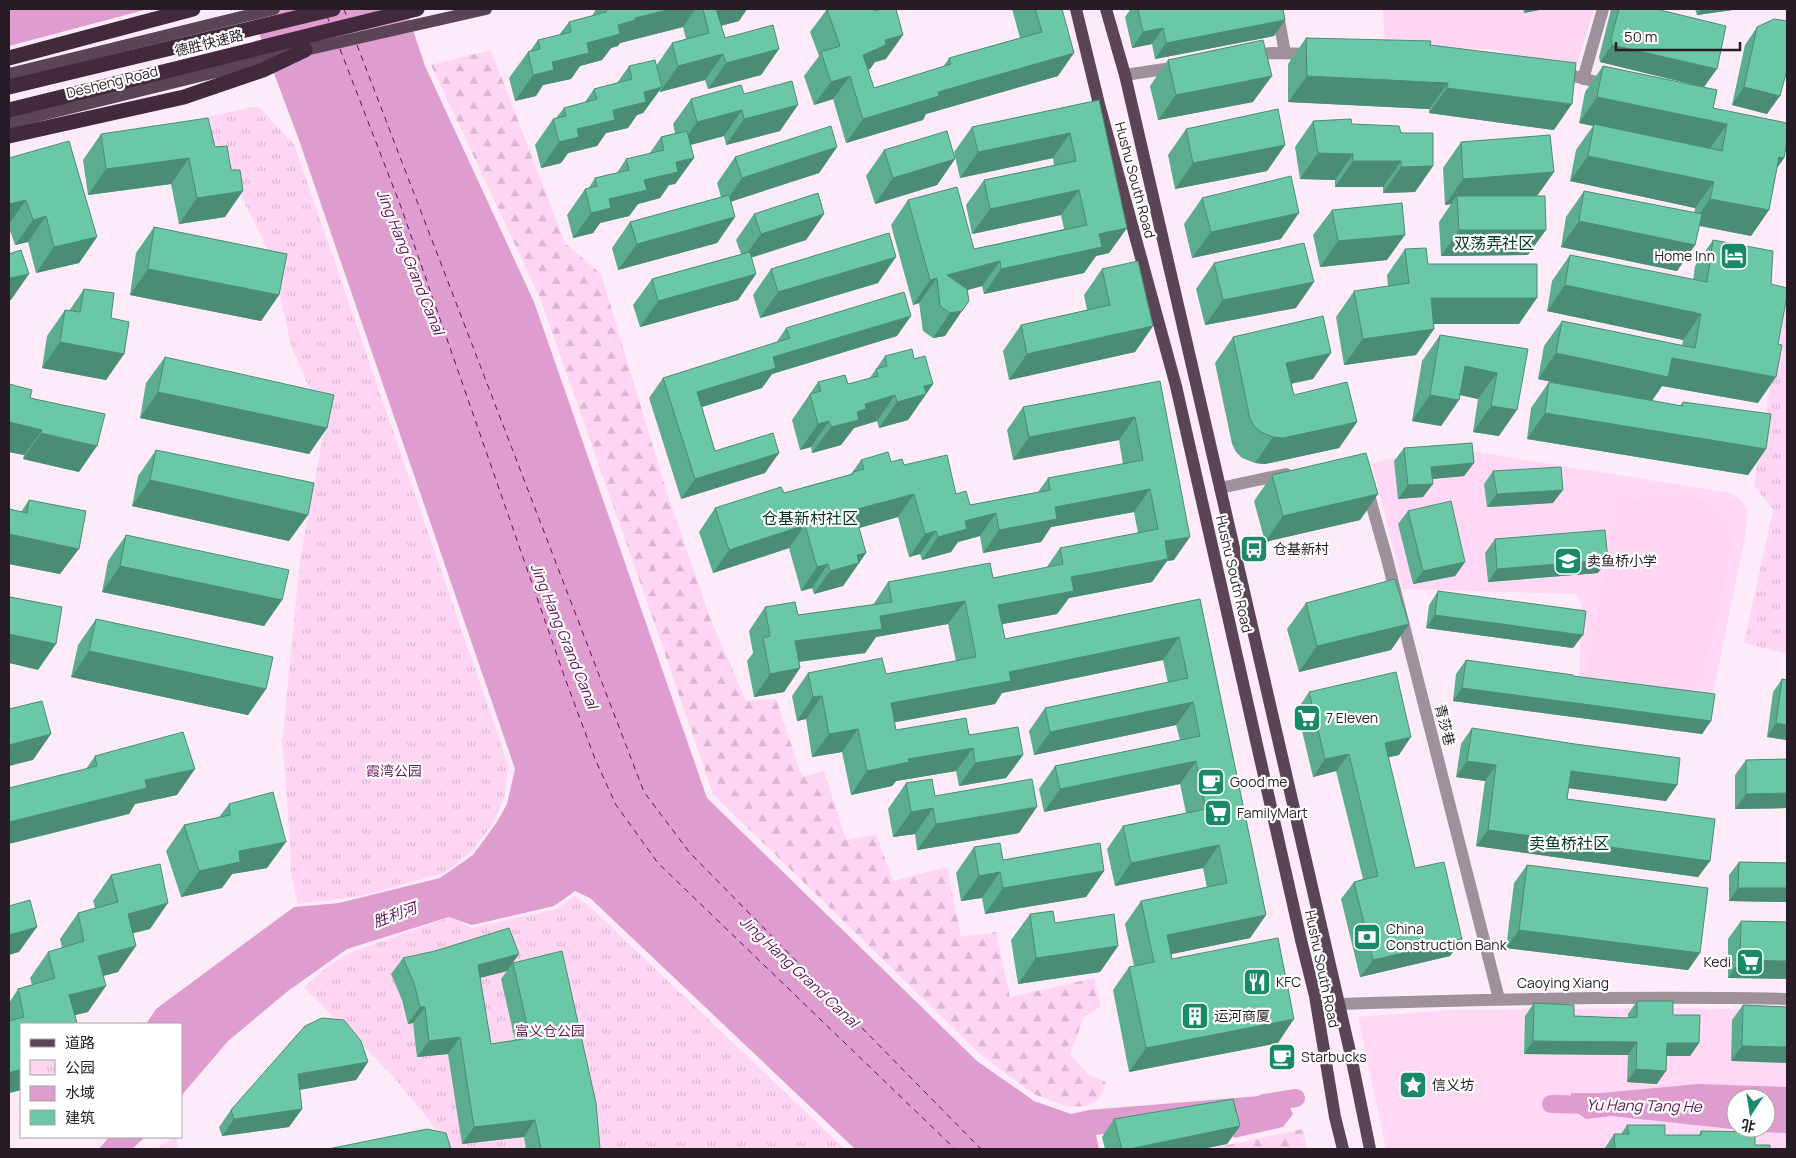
<svg xmlns="http://www.w3.org/2000/svg" width="1796" height="1158" font-family="Manrope,'Noto Sans SC',sans-serif">
  <style>
    .built { fill: #ffd8f5; fill-rule: evenodd }
    .green { fill: #fed5f3 }
    .forest { fill: url(#forest-firs) }
    .park { fill: url(#park-tufts) }
    .water { fill: #df9ccf; fill-rule: evenodd }
    .lines { fill: none; stroke-linecap: round; stroke-linejoin: round }
    .canal { stroke: #df9ccf; stroke-width: 18 }
    .ferry { stroke: #601254; stroke-width: 1; stroke-dasharray: 6 5; stroke-linecap: butt }
    .minor { stroke: #9e919b; stroke-width: 12 }
    .major { stroke: #5a4455; stroke-width: 12 }
    .highway { stroke: #422a3c; stroke-width: 15 }
    .wall { fill: #5cac8f; fill-rule: evenodd }
    .shaded-wall { fill: #4b8c74 }
    .building { fill: #6bc8a6; stroke: #4b8c74 }
    .labels { text-anchor: middle; stroke-width: 4.5; stroke-linejoin: round; paint-order: stroke }
    .street-label { font-size: 14px; fill: #271c25; stroke: #fff }
    .poi-label { font-size: 14px; fill: #271c25; stroke: #fff; text-anchor: start }
    .park-label { font-size: 14px; fill: #681c5c; stroke: #fff }
    .water-label { font-size: 15px; font-style: italic; fill: #601254; stroke: #fff }
    .quarter-label { font-size: 16px; fill: #003425; stroke: #fff }
  </style>
  <defs>
    <pattern id="forest-firs" width="22" height="20" patternUnits="userSpaceOnUse" patternTransform="scale(1.25)"><rect width="22" height="20" fill="#fed5f3"/><path d="M5 1l3.5 6h-7zM16 11l3.5 6h-7z" fill="#dab6d0"/></pattern>
    <pattern id="park-tufts" width="24" height="20" patternUnits="userSpaceOnUse" patternTransform="scale(1.25)"><rect width="24" height="20" fill="#fed5f3"/><path d="M3 7l-1-3M5 7V3M7 7l1-3M15 17l-1-3M17 17v-4M19 17l1-3" fill="none" stroke="#dab6d0"/></pattern>
  </defs>
  <rect width="100%" height="100%" fill="#feebf9"/>
  <!-- built -->
  <path class="built" d="M1433,449H1458L1730,493L1738,498L1747,507L1746,533L1711,703L1579,686L1581,604L1576,594L1403,589L1372,463Z
    M1670,1008L1787,1010V1149H1386L1358,1017L1449,1010ZM1736,1098H1766V1128H1736Z"/>
  <!-- green -->
  <path class="green" d="M1383,9H1594L1573,77L1494,49L1385,48Z
    M1620,492L1631,494V502C1647,493 1684,494 1701,501C1710,505 1722,515 1727,524C1731,531 1731,540 1732,547L1708,657L1702,676L1696,682L1688,689L1678,693L1624,688L1613,678L1603,662L1598,686L1584,683Z"/>
  <!-- forest -->
  <path class="forest" d="M491,50L565,243L601,274L667,493L710,618L746,701L776,699L802,777L824,771L846,840L876,834L893,881L947,867L961,937L996,932L1010,997L1094,978L1101,1006L1084,1017L1070,1054L1089,1075L1106,1082L1099,1099L1086,1106L1069,1107L1033,1094L982,1056L713,794L644,593L540,298L431,65Z
    M1303,1129L1307,1149H1209Z
    M174,1137H177L178,1149H156Z"/>
  <!-- park -->
  <path class="park" d="M258,106L294,144L509,767L504,798L494,822L472,851L444,873L361,896L298,904L291,874L290,836L282,742L300,560L325,425L291,345L271,256L202,118Z
    M1783,306L1787,307V654L1744,643L1773,510L1754,485Z
    M574,896L588,905L845,1149H453L391,1074L304,987L332,963L352,952L450,917L472,928L556,909Z"/>
  <!-- water -->
  <path class="water" d="M9,9H148L9,46Z
    M250,9H406L425,66L534,302L707,798L977,1061L1034,1101L1071,1114L1089,1110L1283,1094L1293,1114L1283,1127L1234,1138L1229,1114L1096,1135L1099,1149H855L590,898L575,891L554,906L472,925L449,917L347,949L288,991L228,1041L181,1096V1024H146L156,1009L294,907L339,903L440,878L473,855L497,822L507,804L515,769L299,140Z
    M1698,1084L1787,1087V1133L1760,1132L1611,1116L1586,1119L1572,1109L1571,1093H1601ZM1736,1098H1766V1128H1736Z
    M109,1137H145L132,1149H99Z"/>
  <g class="lines">
    <!-- canal -->
    <path class="canal" d="M1264,1103L1296,1098
      M1551,1104L1596,1105"/>
    <!-- ferry -->
    <path class="ferry" d="M344,9L348,20
      M327,16L330,24
      M357,45L644,792L690,853L981,1149
      M340,49L401,207L566,681L595,759L616,805L658,863L955,1149"/>
    <!-- minor -->
    <path class="minor" d="M1277,9L1285,53
      M1249,56L1271,53L1311,54
      M1559,72L1608,85
      M1125,75L1178,67
      M1583,79L1603,9
      M1220,488L1286,474
      M1367,488L1387,559L1499,999
      M1338,1004C1488,999 1638,996 1787,999"/>
    <!-- major -->
    <path class="major" d="M1076,9L1099,104L1176,386L1301,940L1315,996L1335,1117L1343,1149
      M1106,9L1125,75L1351,1056L1370,1149
      M9,74L274,9
      M9,123L305,50L486,9"/>
    <!-- highway -->
    <path class="highway" d="M9,58L193,9
      M9,87L333,9
      M9,110L417,9
      M9,136L184,97L263,70L305,50"/>
  </g>
  <!-- wall -->
  <path class="wall" d="M596,9H747L739,21L721,26L725,38L779,49L761,75L708,89L705,80L660,92V90L643,113L637,115L628,128L606,133L597,146L568,153L561,163L541,168L535,145L553,119L556,118L564,108L585,102L594,89L617,83L629,66H656L672,43L686,39L683,27L620,43L618,46L611,48L602,60L580,66L571,79L543,85L536,96L515,101L509,78L528,52L530,51L538,40L559,35L569,22L592,16Z
    M827,9L886,59L875,62L870,69L868,70L874,88L943,67L949,58L1020,38L1012,9H1062L1058,76L926,114L923,120L846,143L833,99L814,105L804,76L819,56L810,32Z
    M1129,9H1283L1285,20L1274,36L1155,59L1152,44L1132,48L1125,17L1130,10Z
    M1523,9H1544L1524,13Z
    M1611,9H1656L1704,87L1713,108L1784,158L1777,168L1769,210L1751,236L1699,226L1695,245L1677,271L1561,247L1566,217L1584,191L1694,213L1695,208L1570,181L1576,150L1593,126L1579,123L1585,92L1603,66L1702,87L1600,62L1599,57Z
    M1695,9H1740L1697,15Z
    M1787,21V73H1786L1767,114L1732,105L1745,45L1757,27Z
    M1306,38L1430,45L1554,130L1429,113V109L1288,102V64Z
    M1168,60L1253,102L1158,120L1150,86Z
    M744,94L780,131L726,145L724,136L690,145L694,158L675,184L669,185L660,198L638,204L629,216L600,223L593,233L573,238L567,215L585,189H588L595,178L617,173L626,159L649,154L661,137L675,133L673,124L691,99Z
    M1099,100L1127,228L1109,253L1096,256L1084,273L984,294L982,286L967,290L945,336L933,338L923,331L919,303L913,305L891,225L908,200L974,249L1064,229L1061,215L972,234L966,205L984,180L1054,165L1053,158L960,178L954,152L972,127Z
    M1313,121L1352,124L1401,133L1433,166L1415,192L1383,193V187H1335V180L1300,179L1295,147Z
    M1186,129L1285,145L1267,171L1175,189L1168,155Z
    M101,134L215,147L231,170L225,217L179,224L171,184L88,195L83,160Z
    M1461,142L1554,172L1537,196L1528,255L1441,256L1439,222L1451,204L1445,205L1443,168Z
    M837,147L819,173L731,201L735,217L717,243L618,270L612,248L630,222L721,197L717,183L735,157Z
    M884,150L955,159L937,185L875,204L866,176Z
    M9,158L97,237L79,263L36,273L28,242L15,245L9,228Z
    M1202,198L1281,239L1192,258L1184,224Z
    M1332,210L1387,260L1320,267L1313,235Z
    M754,214H824L806,240L751,258L756,274L738,300L640,327L633,305L652,279L741,254L736,240Z
    M154,227L279,295L261,321L130,295L136,253Z
    M1713,240L1758,403L1662,386L1652,401L1680,406L1683,402L1766,449L1748,475L1527,439L1531,408L1549,382L1570,386L1538,379L1544,346L1562,321L1682,346L1683,340L1547,311L1552,281L1570,255L1693,280L1695,266Z
    M1405,249L1428,264L1519,324H1434V329L1416,355L1344,365L1336,317L1354,291L1388,286L1387,275Z
    M1214,263L1296,308L1205,325L1196,289Z
    M771,269L878,283L760,318L753,295Z
    M1102,269L1153,326L1135,352L1009,380L1003,351L1021,325L1087,310L1084,295Z
    M84,289L111,318L124,354L106,380L42,368L47,336L65,310L69,311Z
    M786,328L897,336L772,374L762,388L702,407L715,451L765,473L681,499L649,398L663,378L776,343Z
    M1440,335L1528,349L1499,436L1473,432L1478,399L1460,395L1459,400L1441,426L1412,421L1422,361Z
    M1233,337L1313,379L1291,384L1294,395L1357,422L1339,448L1265,464L1255,463L1242,458L1236,452L1232,444L1215,363Z
    M885,356L914,359L933,384L908,420L879,428L877,421L854,428L841,445L812,453L811,447L800,450L792,420L818,382L848,384L869,379Z
    M165,357L327,428L309,454L140,418L146,383Z
    M1160,381L1174,560L1167,561L1152,582L1069,598L1057,614L1002,624L1005,639L1200,599L1266,915L1250,938L1171,954L1172,959L1278,1043L1129,1072L1113,990L1129,967L1134,966L1125,924L1141,901L1207,888L1203,868L1115,886L1107,849L1123,826L1186,813L1180,784L1044,812L1039,789L1055,766L1180,740L1176,725L1034,755L1029,731L1045,708L1168,683L1163,660L1002,693L995,704L894,722L896,730L969,735L1023,755L1006,778L959,786L956,771L896,781L892,786L851,795L842,752L812,757L806,719L797,721L792,696L808,673L886,674L956,661L948,624L876,637L865,653L799,662L800,668L784,692L754,697L747,661L753,653L749,631L765,607L798,615L873,605L888,582L993,578L1046,568L1060,548L1138,533L1134,512L1051,527L1041,542L983,553L980,536L958,542L951,552L922,560L920,554L909,557L898,517L859,528L866,553L843,586L814,594L812,588L801,591L789,548L713,573L699,532L715,508L784,493L851,474L861,460L891,462L904,465L956,494L970,505L1038,492L1048,478L1123,464L1119,440L1013,460L1007,430L1023,407Z
    M9,384L30,398L79,472L23,459L24,455L9,452Z
    M1404,448L1474,463L1464,476L1432,479L1423,497L1398,499L1394,461Z
    M156,450L289,541L132,506L138,476Z
    M1493,471L1553,503L1487,507L1484,484Z
    M1272,475L1378,494L1360,520L1265,542L1254,501Z
    M29,500L60,574L9,564V509L21,512Z
    M1408,511L1465,562L1455,576L1413,584L1398,524Z
    M126,535L282,600L264,626L102,592L108,561Z
    M1495,539L1598,573L1488,582L1485,553Z
    M1438,591L1573,648L1426,628L1429,605Z
    M1306,603L1409,624L1391,650L1299,672L1287,629Z
    M96,619L266,689L248,715L71,677L78,645Z
    M1466,660L1573,676L1711,721L1702,734L1453,701L1456,674Z
    M1782,679L1787,680V740L1767,737L1773,692Z
    M1309,692L1399,755L1388,757L1415,868L1462,939L1450,956L1360,977L1341,899L1354,882L1363,879L1336,771L1313,777L1297,710Z
    M1472,728L1677,785L1666,801L1569,788L1567,799L1710,861L1698,877L1476,846L1485,781L1456,777L1461,744Z
    M95,756L177,795L135,804L129,814L86,769Z
    M1787,759V808L1735,809V775L1746,760Z
    M906,783L935,796L1019,833L917,850L915,834L893,837L888,809Z
    M229,804L267,868L232,874L222,888L181,897L166,851L184,825L219,817Z
    M974,847L1003,860L1104,871L1086,897L985,914L982,898L961,901L956,873Z
    M1739,862L1787,863V902L1729,901V875Z
    M1527,865L1700,953L1688,970L1506,948L1514,883Z
    M111,875L150,929L133,933L118,972L103,976L88,1012L75,1015L77,1023L76,1024H21V1090L9,1093V1003L18,989L32,985L30,978L48,952L62,948L60,939L78,913L95,908L93,901Z
    M1030,914L1055,923L1118,946L1100,972L1018,984L1011,940Z
    M1741,921L1787,922L1728,978V939Z
    M403,958L514,963L600,1149H526L524,1137L462,1144L448,1054L417,1057L413,1023L408,1024L402,1000L391,974ZM507,971L501,979L515,1040L491,1044L480,978Z
    M1637,1001L1673,1015L1699,1043L1690,1056H1666L1657,1084L1627,1082L1628,1055L1524,1054L1525,1016L1534,1003L1574,1016L1628,1018V1014Z
    M1743,1005L1787,1007L1731,1061L1732,1020Z
    M368,1062L356,1080L300,1090L302,1109L289,1127L222,1136L219,1127L231,1110Z
    M1114,1119L1240,1126L1227,1144L1202,1149H1105L1102,1137Z
    M1627,1125L1665,1135H1699L1701,1131L1770,1149H1605V1148L1614,1134H1621Z"/>
  <!-- shaded-wall -->
  <path class="shaded-wall" d="M671,9H695L683,27L620,43L618,46L611,48L602,60L580,66L571,79L543,85L536,96L515,101L533,75L552,62L587,43L618,25L635,18Z
    M714,9H747L739,21L708,29Z
    M1527,9H1544L1524,13Z
    M1701,9H1740L1697,15Z
    M1285,20L1274,36L1155,59L1166,43Z
    M1163,28L1152,44L1132,48L1143,32Z
    M903,35L886,59L875,62L870,69L850,77V76L833,99L814,105L831,82L863,55L885,40Z
    M1612,45L1717,69L1704,87L1600,62Z
    M779,49L761,75L708,89L726,63Z
    M1074,53L1058,76L926,114L923,120L846,143L863,119L938,92Z
    M723,54L705,80L660,92L678,66Z
    M1272,76L1253,102L1158,120L1176,95Z
    M1307,76L1448,83L1429,109L1288,102Z
    M662,87L643,113L637,115L628,128L606,133L597,146L568,153L561,163L541,168L559,142L577,129L613,110L644,92Z
    M1744,87L1780,96L1767,114L1732,105Z
    M1447,88L1572,104L1554,130L1429,113Z
    M1597,97L1727,124L1709,150L1579,123Z
    M798,105L780,131L726,145L744,119Z
    M742,110L724,136L679,148L697,122Z
    M1070,133L1053,158L960,178L978,152Z
    M1285,145L1267,171L1175,189L1193,163Z
    M837,147L819,173L724,204L742,178Z
    M1318,153L1353,154L1335,180L1300,179Z
    M1588,156L1714,182L1695,208L1570,181Z
    M1779,157L1784,158L1766,184Z
    M189,158L171,184L88,195L106,169Z
    M694,158L675,184L669,185L660,198L638,204L629,216L600,223L593,233L573,238L591,213L609,199L644,180L676,162Z
    M955,159L937,185L875,204L893,178Z
    M1353,161H1401L1383,187H1335Z
    M1433,166L1415,192L1383,193L1401,167Z
    M1554,172L1536,197L1457,196L1451,204L1445,205L1463,179Z
    M1079,190L1061,215L972,234L990,209Z
    M243,191L225,217L179,224L197,198Z
    M1710,199L1769,210L1751,236L1692,224Z
    M26,200L9,224V204Z
    M1299,213L1281,239L1192,258L1211,232Z
    M824,214L806,240L742,260L761,234Z
    M46,216L28,242L15,245L33,220Z
    M735,217L717,243L618,270L637,244Z
    M1579,221L1695,245L1677,271L1561,247Z
    M1127,228L1109,253L1096,256L1084,273L984,294L1001,269L1099,234Z
    M1459,230H1546L1528,255L1441,256Z
    M1405,235L1387,260L1320,267L1338,241Z
    M97,237L79,263L36,273L54,247Z
    M896,257L878,283L760,318L778,292Z
    M1000,261L982,286L939,298L947,275Z
    M148,269L279,295L261,321L130,295Z
    M29,274L11,300H9V280L10,278Z
    M756,274L738,300L640,327L658,301Z
    M937,278L919,303L913,305L930,280Z
    M1314,282L1296,308L1205,325L1223,300Z
    M1565,285L1701,314L1683,340L1547,311Z
    M1431,298H1537L1519,324H1413Z
    M962,311L945,336L933,338L950,313Z
    M911,316L897,336L772,374L762,388L683,413L697,392L773,357Z
    M1153,326L1135,352L1009,380L1027,354Z
    M1434,329L1416,355L1344,365L1363,339Z
    M60,342L124,354L106,380L42,368Z
    M1331,353L1313,379L1268,388L1286,363Z
    M1556,353L1672,358L1776,377L1758,403L1662,386L1650,403L1538,379Z
    M1465,366L1497,373L1478,399L1447,392Z
    M933,384L908,420L879,428L897,402L924,386Z
    M158,392L327,428L309,454L140,418Z
    M895,395L877,421L854,428L841,445L812,453L831,427L857,412L865,404Z
    M1430,395L1459,400L1441,426L1412,421Z
    M1491,406L1517,410L1499,436L1473,432Z
    M1545,413L1766,449L1748,475L1527,439Z
    M1135,417L1119,440L1013,460L1029,437Z
    M829,421L811,447L800,450L818,424Z
    M9,422L42,430L24,455L9,452Z
    M1357,422L1339,448L1265,464L1255,463L1273,437Z
    M41,433L97,446L79,472L23,459Z
    M779,453L765,473L681,499L695,479Z
    M1474,463L1464,476L1421,480L1431,467Z
    M150,480L308,515L289,541L132,506Z
    M1433,484L1423,497L1398,499L1408,485Z
    M1150,489L1134,512L1051,527L1041,542L983,553L999,530L1055,507Z
    M1563,490L1553,503L1487,507L1497,494Z
    M914,494L898,517L838,534L854,510Z
    M1378,494L1360,520L1265,542L1283,516Z
    M996,513L980,536L958,542L951,552L922,560L938,537L965,521Z
    M805,525L789,548L713,573L729,550Z
    M936,531L920,554L909,557L925,534Z
    M9,534L79,549L60,574L9,564Z
    M1190,537L1174,560L1167,561L1152,582L1069,598L1057,614L982,628L998,605L1165,541Z
    M866,553L843,586L814,594L830,571L857,555Z
    M1608,560L1598,573L1488,582L1497,569Z
    M1465,562L1455,576L1413,584L1423,571Z
    M828,564L812,588L801,591L817,567Z
    M120,566L282,600L264,626L102,592Z
    M965,601L948,624L876,637L865,653L779,664L795,641L880,616Z
    M1435,615L1583,635L1573,648L1426,628Z
    M1409,624L1391,650L1299,672L1317,646Z
    M9,634L56,644L38,670L9,663Z
    M1179,637L1163,660L1002,693L995,704L875,726L891,703L1009,672Z
    M89,651L266,689L248,715L71,677Z
    M800,668L784,692L754,697L770,674Z
    M1462,688L1711,721L1702,734L1453,701Z
    M822,696L806,719L797,721L813,697Z
    M1193,702L1176,725L1034,755L1050,732Z
    M1776,723L1787,725V740L1767,737Z
    M858,729L842,752L812,757L829,734Z
    M51,734L33,760L9,766V745Z
    M1411,737L1399,755L1372,761L1385,743Z
    M973,748L956,771L896,781L892,786L851,795L867,771L908,759Z
    M1349,754L1336,771L1313,777L1325,759Z
    M1023,755L1006,778L959,786L975,763Z
    M1196,761L1180,784L1044,812L1060,789Z
    M1467,761L1496,765L1485,781L1456,777Z
    M195,769L177,795L135,804L129,814L9,844V822L145,780Z
    M1571,771L1677,785L1666,801L1560,787Z
    M1787,793V808L1735,809L1746,794Z
    M1037,807L1019,833L917,850L936,824Z
    M933,808L915,834L893,837L911,812Z
    M1488,830L1710,861L1698,877L1476,846Z
    M286,842L267,868L232,874L222,888L181,897L199,871L239,851Z
    M1219,845L1203,868L1115,886L1131,863Z
    M1104,871L1086,897L985,914L1003,888Z
    M1000,872L982,898L961,901L979,876Z
    M1738,888H1787V902L1729,901Z
    M168,903L150,929L110,939L128,914Z
    M1266,915L1250,938L1153,958L1167,935Z
    M37,927L19,952L9,955V935Z
    M1519,930L1700,953L1688,970L1506,948Z
    M1462,939L1450,956L1360,977L1373,960Z
    M136,946L118,972L80,982L98,956Z
    M1118,946L1100,972L1018,984L1036,958Z
    M519,954L507,971L467,981L478,965Z
    M1740,960L1787,961V979L1728,978Z
    M106,986L88,1012L51,1021L69,995Z
    M420,1007H425L413,1023L408,1024Z
    M1294,1019L1278,1043L1129,1072L1146,1048Z
    M460,1037L448,1054L417,1057L429,1041Z
    M1533,1041L1637,1042L1628,1055L1524,1054Z
    M1667,1043H1699L1690,1056H1658Z
    M1742,1046L1787,1047V1063L1731,1061Z
    M368,1062L356,1080L285,1092L298,1074Z
    M21,1069V1090L9,1093V1073Z
    M1636,1069L1666,1071L1657,1084L1627,1082Z
    M302,1109L289,1127L222,1136L234,1119Z
    M535,1120L524,1137L462,1144L474,1127Z
    M1240,1126L1227,1144L1202,1149H1129Z"/>
  <!-- building -->
  <path class="building" d="M606,9H671L635,18L636,20L618,25L620,34L587,43L589,53L552,62L554,70L533,75L528,52L540,49L538,40L571,32L569,22L606,12Z
    M703,9H716L725,38L773,25L779,49L726,63L723,54L678,66L672,43L709,33Z
    M827,9H873L874,11L882,9H896L903,35L885,40L886,45L863,55L874,88L951,64L949,58L1042,32L1035,9H1062L1074,53L938,92L939,96L863,119L850,76L831,82L821,52L840,46Z
    M1138,9H1283L1285,20L1166,43L1163,28L1143,32Z
    M1619,9H1656L1726,26L1717,69L1612,45L1611,39Z
    M1774,19L1787,21V70L1780,96L1744,87L1757,27Z
    M1306,38L1431,41L1430,45L1576,63L1572,104L1447,88L1448,83L1307,76Z
    M1263,40L1272,76L1176,95L1168,60Z
    M655,60L662,87L644,92L646,102L613,110L615,120L577,129L579,137L559,142L553,119L566,116L564,108L597,99L594,89L632,79L629,66Z
    M1603,66L1717,90L1713,108L1787,123V141L1784,158L1779,157L1769,210L1710,199L1714,182L1588,156L1594,124L1722,151L1727,124L1597,97Z
    M792,81L798,105L744,119L742,110L697,122L691,99L741,85L744,94Z
    M1099,100L1127,228L1099,234L1102,247L1001,269L1000,261L947,275L967,289L969,301L962,311L950,313L940,306L937,278L930,280L908,200L957,187L974,249L1087,225L1079,190L990,209L984,180L1076,161L1070,133L978,152L972,127Z
    M1278,109L1285,145L1193,163L1186,129Z
    M208,118L215,147L227,146L231,170H240L243,191L197,198L189,158L106,169L101,134Z
    M1351,119L1352,124L1399,126L1401,133H1433V166L1401,167V161H1353V154L1318,153L1313,121Z
    M831,126L837,147L742,178L735,157Z
    M687,131L694,158L676,162L678,172L644,180L647,190L609,199L611,208L591,213L585,189L597,186L595,178L629,170L626,159L664,150L661,137Z
    M947,131L955,159L893,178L884,150Z
    M1550,135L1554,172L1463,179L1461,142Z
    M69,141L97,237L54,247L46,216L33,220L26,200L9,204V158Z
    M1291,176L1299,213L1211,232L1202,198Z
    M1584,191L1702,214L1695,245L1579,221Z
    M818,193L824,214L761,234L754,214Z
    M729,195L735,217L637,244L630,222Z
    M1457,196H1545L1546,230H1459Z
    M1402,203L1405,235L1338,241L1332,210Z
    M154,227L287,254L279,295L148,269Z
    M889,233L896,257L778,292L771,269Z
    M1713,240L1773,251L1771,284L1787,288V296L1778,344L1782,345L1776,377L1672,358L1668,377L1556,353L1562,321L1695,348L1701,314L1565,285L1570,255L1707,282Z
    M1304,243L1314,282L1223,300L1214,263Z
    M1426,248L1428,264H1537V298H1431L1434,329L1363,339L1354,291L1409,283L1405,249Z
    M21,250L29,274L10,278L9,275V254Z
    M750,252L756,274L658,301L652,279Z
    M1138,261L1153,326L1027,354L1021,325L1110,305L1102,269Z
    M84,289L114,293L111,318L129,322L124,354L60,342L65,310L80,312Z
    M904,292L911,316L773,357L776,368L697,392L715,451L773,433L779,453L695,479L663,378L790,338L786,328Z
    M1323,316L1331,353L1286,363L1294,395L1347,382L1357,422L1283,438L1273,437L1261,432L1254,426L1250,419L1233,337Z
    M1440,335L1528,349L1517,410L1491,406L1497,373L1465,366L1459,400L1430,395Z
    M912,349L914,359L925,356L933,384L924,386L926,394L897,402L895,395L865,404L866,409L857,412L859,420L831,427L829,421L818,424L810,394L821,391L818,382L845,375L848,384L878,376L876,369L887,366L885,356Z
    M165,357L334,395L327,428L158,392Z
    M1160,381L1190,537L1165,541L1168,559L1071,577L1074,591L998,605L1005,639L1200,599L1266,915L1167,935L1172,959L1278,938L1294,1019L1146,1048L1129,967L1154,962L1141,901L1227,883L1219,845L1131,863L1123,826L1206,809L1196,761L1060,789L1055,766L1200,736L1193,702L1050,732L1045,708L1188,678L1179,637L1009,672L1011,681L891,703L896,730L966,718L969,735L1018,727L1023,755L975,763L973,748L908,759L909,762L867,771L858,729L829,734L822,696L813,697L808,673L882,658L886,674L976,657L965,601L880,616L882,629L795,641L800,668L770,674L763,638L770,636L765,607L795,602L798,615L892,602L888,582L990,563L993,578L1063,564L1060,548L1158,529L1150,489L1055,507L1057,519L999,530L996,513L965,521L967,529L938,537L936,531L925,534L914,494L854,510L866,553L857,555L859,563L830,571L828,564L817,567L805,525L729,550L715,508L781,487L784,493L853,474V472L864,469L861,460L888,452L891,462L902,459L904,465L947,455L956,494L966,491L970,505L1050,490L1048,478L1143,460L1135,417L1029,437L1023,407Z
    M1549,382L1682,406L1683,402L1771,414L1766,449L1545,413Z
    M9,384L32,390L30,398L105,414L97,446L41,433L42,430L9,422Z
    M1472,443L1474,463L1431,467L1433,484L1408,485L1404,448Z
    M156,450L314,483L308,515L150,480Z
    M1366,453L1378,494L1283,516L1272,475Z
    M1561,467L1563,490L1497,494L1493,471Z
    M29,500L86,511L79,549L9,534V509L27,513Z
    M1451,501L1465,562L1423,571L1408,511Z
    M1605,530L1608,560L1497,569L1495,539Z
    M126,535L289,570L282,600L120,566Z
    M1395,579L1409,624L1317,646L1306,603Z
    M1438,591L1586,611L1583,635L1435,615Z
    M10,597L62,607L56,644L9,634V601Z
    M96,619L273,657L266,689L89,651Z
    M1466,660L1573,675V676L1715,694L1711,721L1462,688Z
    M1396,672L1411,737L1385,743L1415,868L1444,862L1462,939L1373,960L1354,882L1378,876L1349,754L1325,759L1309,692Z
    M1782,679L1787,680V725L1776,723Z
    M42,701L51,734L9,745V709Z
    M1472,728L1575,744L1680,758L1677,785L1571,771L1567,799L1715,819L1710,861L1488,830L1496,765L1467,761Z
    M183,732L195,769L145,780L147,788L9,822V788L97,766L95,756Z
    M1787,759V793L1746,794V760Z
    M932,779L935,796L1032,779L1037,807L936,824L933,808L911,812L906,783Z
    M273,792L286,842L239,851L240,862L199,871L184,825L230,815L229,804Z
    M1000,843L1003,860L1100,843L1104,871L1003,888L1000,872L979,876L974,847Z
    M1739,862L1787,863V888H1738Z
    M160,864L168,903L128,914L136,946L98,956L106,986L69,995L77,1023L72,1024H21V1069L9,1073V1021L24,1017L18,989L55,978L48,952L84,941L78,913L118,902L111,875Z
    M1527,865L1708,888L1700,953L1519,930Z
    M30,900L37,927L9,935V906Z
    M1053,911L1055,923L1114,914L1118,946L1036,958L1030,914Z
    M1741,921L1787,922V961L1740,960Z
    M509,928L519,954L478,965L491,1044L530,1038L513,963L562,951L596,1103L600,1149H541L535,1120L474,1127L460,1037L429,1041L425,1007H420L414,983L403,958L435,951Z
    M1637,1001H1673V1015H1700L1699,1043H1667L1666,1071L1636,1069L1637,1042L1533,1041L1534,1003L1574,1005V1016L1625,1018L1637,1017Z
    M1743,1005L1787,1007V1047L1742,1046Z
    M322,1018L344,1020L361,1041L368,1062L298,1074L302,1109L234,1119L231,1110L305,1026Z
    M1233,1099L1240,1126L1129,1149H1122L1114,1119Z
    M1627,1125H1665V1135H1701V1131L1755,1132V1145H1770V1149H1615L1614,1134H1629Z
    M427,1129L446,1133L451,1149H328Z"/>
  <!-- icons -->
  <defs>
    <g id="hotel-square" transform="scale(1.4375)"><rect x="-9" y="-9" width="18" height="18" rx="4" fill="#198a69" stroke="#fff"/><path d="M-6-4.5h1.5V1H6V5H4.5V3h-9V5H-6ZM-4 0a1.8 1.8 0 1 1 3.6 0ZM.5 0V-2.5h3Q6-2.5 6 0Z" fill="#fff"/></g>
    <g id="bus-square" transform="scale(1.4375)"><rect x="-9" y="-9" width="18" height="18" rx="4" fill="#198a69" stroke="#fff"/><path d="M-5-6H5V4H4V6H2V4H-2V6H-4V4H-5ZM-3.5-4V0h7V-4ZM-3.5 1.2v1.5H-2V1.2ZM2 1.2v1.5H3.5V1.2Z" fill="#fff"/></g>
    <g id="school-square" transform="scale(1.4375)"><rect x="-9" y="-9" width="18" height="18" rx="4" fill="#198a69" stroke="#fff"/><path d="M0-5L7-2L0 1L-7-2ZM-4 1L0 2.5L4 1V4Q0 6-4 4Z" fill="#fff"/></g>
    <g id="supermarket-square" transform="scale(1.4375)"><rect x="-9" y="-9" width="18" height="18" rx="4" fill="#198a69" stroke="#fff"/><path d="M-6-5.5h2.5l.6 2H6L4.5 2H-2.5L-4.4-4H-6ZM-1.5 3.2a1.3 1.3 0 1 0 .1 0ZM3 3.2a1.3 1.3 0 1 0 .1 0Z" fill="#fff"/></g>
    <g id="cafe-square" transform="scale(1.4375)"><rect x="-9" y="-9" width="18" height="18" rx="4" fill="#198a69" stroke="#fff"/><path d="M-5.5-4.5H6V0H3Q3 3.5 0 3.5H-2.5Q-5.5 3.5-5.5 0ZM3-3.2v2h1.7v-2ZM-6 4.5H4V6H-6Z" fill="#fff"/></g>
    <g id="bank-square" transform="scale(1.4375)"><rect x="-9" y="-9" width="18" height="18" rx="4" fill="#198a69" stroke="#fff"/><path d="M-6-4H6V4H-6ZM0-2.3a2.3 2.3 0 1 0 0 4.6a2.3 2.3 0 1 0 0-4.6Z" fill="#fff"/></g>
    <g id="restaurant-square" transform="scale(1.4375)"><rect x="-9" y="-9" width="18" height="18" rx="4" fill="#198a69" stroke="#fff"/><path d="M-5-6h1v4h1v-4h1v4h1v-4h1v5L-1.5 .5V6h-2V.5L-5-1ZM5-6V6H3V1.5H1.5Q1.5-4 5-6Z" fill="#fff"/></g>
    <g id="building-square" transform="scale(1.4375)"><rect x="-9" y="-9" width="18" height="18" rx="4" fill="#198a69" stroke="#fff"/><path d="M-4-6H4V6H1V3H-1V6H-4ZM-2.5-4.3h1.7v1.8h-1.7ZM.8-4.3h1.7v1.8H.8ZM-2.5-1h1.7V.8h-1.7ZM.8-1h1.7V.8H.8Z" fill="#fff"/></g>
    <g id="sight-square" transform="scale(1.4375)"><rect x="-9" y="-9" width="18" height="18" rx="4" fill="#198a69" stroke="#fff"/><path d="M0-6L1.8-2.2L6-1.7L2.9 1.2L3.7 5.4L0 3.3L-3.7 5.4L-2.9 1.2L-6-1.7L-1.8-2.2Z" fill="#fff"/></g>
  </defs>
  <g fill-rule="evenodd">
    <use href="#hotel-square" x="1734" y="256"/>
    <use href="#bus-square" x="1254" y="549"/>
    <use href="#school-square" x="1568" y="561"/>
    <use href="#supermarket-square" x="1307" y="718"/>
    <use href="#cafe-square" x="1211" y="782"/>
    <use href="#supermarket-square" x="1218" y="813"/>
    <use href="#bank-square" x="1367" y="937"/>
    <use href="#supermarket-square" x="1750" y="962"/>
    <use href="#restaurant-square" x="1257" y="982"/>
    <use href="#building-square" x="1195" y="1016"/>
    <use href="#cafe-square" x="1282" y="1057"/>
    <use href="#sight-square" x="1413" y="1085"/>
  </g>
  <g class="labels">
    <!-- street labels -->
    <g class="street-label">
      <text transform="translate(209 43) rotate(-14)" y="5">德胜快速路</text>
      <text transform="translate(112 82) rotate(-14)" y="5">Desheng Road</text>
      <text transform="translate(1135 180) rotate(75)" y="5">Hushu South Road</text>
      <text transform="translate(1234 574) rotate(77)" y="5">Hushu South Road</text>
      <text transform="translate(1445 725) rotate(76)" y="5">青莎巷</text>
      <text transform="translate(1322 969) rotate(78)" y="5">Hushu South Road</text>
      <text x="1563" y="988">Caoying Xiang</text>
    </g>
    <!-- poi labels -->
    <g class="poi-label">
      <text x="1715" y="261" text-anchor="end">Home Inn</text>
      <text x="1273" y="554">仓基新村</text>
      <text x="1587" y="566">卖鱼桥小学</text>
      <text x="1326" y="723">7 Eleven</text>
      <text x="1230" y="787">Good me</text>
      <text x="1237" y="818">FamilyMart</text>
      <text x="1386" y="934">China<tspan x="1386" dy="16">Construction Bank</tspan></text>
      <text x="1731" y="967" text-anchor="end">Kedi</text>
      <text x="1276" y="987">KFC</text>
      <text x="1214" y="1021">运河商厦</text>
      <text x="1301" y="1062">Starbucks</text>
      <text x="1432" y="1090">信义坊</text>
    </g>
    <!-- park labels -->
    <g class="park-label">
      <text x="394" y="776">霞湾公园</text>
      <text x="550" y="1036">富义仓公园</text>
    </g>
    <!-- water labels -->
    <g class="water-label">
      <text transform="translate(410 262) rotate(68)" y="5">Jing Hang Grand Canal</text>
      <text transform="translate(564 636) rotate(68)" y="5">Jing Hang Grand Canal</text>
      <text transform="translate(395 915) rotate(-20)" y="5">胜利河</text>
      <text transform="translate(799 972) rotate(43)" y="5">Jing Hang Grand Canal</text>
      <text transform="translate(1644 1106) rotate(1)" y="5">Yu Hang Tang He</text>
    </g>
    <!-- quarter labels -->
    <g class="quarter-label">
      <text x="1494" y="249">双荡弄社区</text>
      <text x="810" y="524">仓基新村社区</text>
      <text x="1569" y="849">卖鱼桥社区</text>
    </g>
  </g>
  <!-- border -->
  <rect width="1796" height="1158" fill="none" stroke="#271c25" stroke-width="20"/>
  <!-- legend -->
  <rect x="20" y="1023" width="162" height="115" fill="#ffffff" stroke="#a9a4a8"/>
  <rect x="30" y="1039" width="25" height="8" fill="#5a4455" stroke="#a9a4a8"/>
  <text x="65" y="1048" font-size="15" fill="#271c25">道路</text>
  <rect x="30" y="1060" width="25" height="15" fill="url(#park-tufts)" stroke="#a9a4a8"/>
  <text x="65" y="1073" font-size="15" fill="#271c25">公园</text>
  <rect x="30" y="1086" width="25" height="15" fill="#df9ccf" stroke="#a9a4a8"/>
  <text x="65" y="1098" font-size="15" fill="#271c25">水域</text>
  <rect x="30" y="1110" width="25" height="15" fill="#6bc8a6" stroke="#a9a4a8"/>
  <text x="65" y="1123" font-size="15" fill="#271c25">建筑</text>
  <!-- north arrow -->
  <g transform="translate(1751 1113) rotate(192)"><circle r="24" fill="#ffffff" stroke="#a9a4a8"/>
  <path d="M0-4L9 19L0 12L-9 19Z" fill="#198a69"/>
  <text y="-8" font-size="14" font-weight="bold" text-anchor="middle" fill="#271c25">北</text>
  </g>
  <!-- scale -->
  <path d="M1616 42v8h124v-8" fill="none" stroke="#271c25" stroke-width="2.5"/>
  <text x="1624" y="42" font-size="15" fill="#271c25" stroke="#ffffff" stroke-width="4" paint-order="stroke">50 m</text>
</svg>
